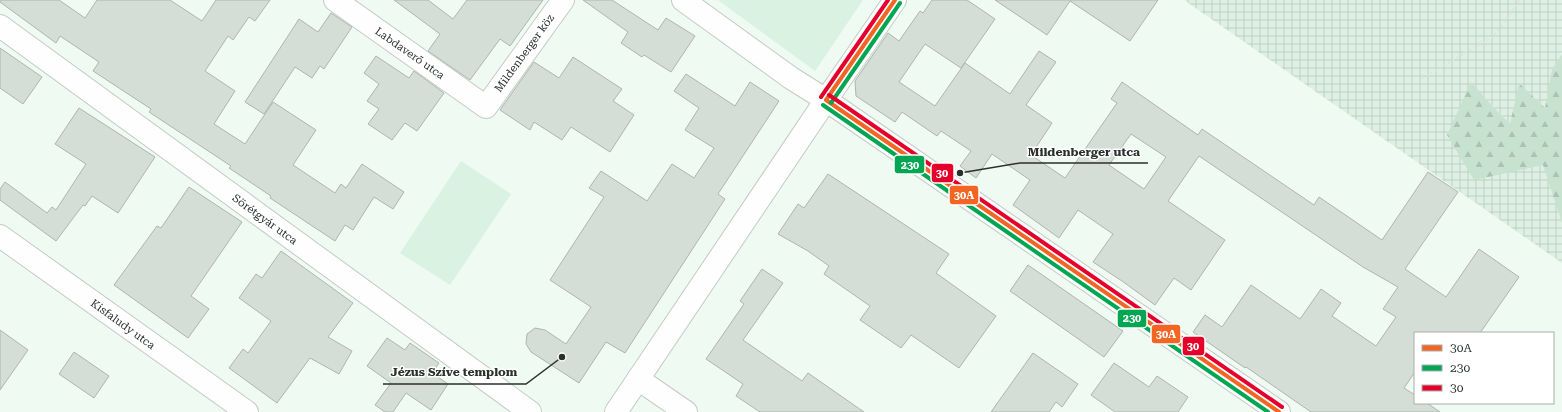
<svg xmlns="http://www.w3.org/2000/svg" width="1562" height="412" font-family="'Roboto Serif',serif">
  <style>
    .industrial { fill: url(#industrial-grid) }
    .green { fill: #d9f2e2 }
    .forest { fill: url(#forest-firs) }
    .building { fill: #d5ddd7; stroke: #adb5af; fill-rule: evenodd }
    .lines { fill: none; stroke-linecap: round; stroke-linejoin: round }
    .street-casing { stroke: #c4cbc6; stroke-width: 24 }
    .secondary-casing { stroke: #c4cbc6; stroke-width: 24 }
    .path { stroke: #dfe2e0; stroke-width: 2.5; stroke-dasharray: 2 3; stroke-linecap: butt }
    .street { stroke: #fdfefd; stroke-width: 22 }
    .secondary { stroke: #fdfefd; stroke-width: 22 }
    .bus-1-casing { stroke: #fff; stroke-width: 7 }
    .bus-2-casing { stroke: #fff; stroke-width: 7 }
    .bus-3-casing { stroke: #fff; stroke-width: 7 }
    .bus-1 { stroke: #f26522; stroke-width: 4 }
    .bus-2 { stroke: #00a651; stroke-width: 4 }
    .bus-3 { stroke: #e4002b; stroke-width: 4 }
    .labels { text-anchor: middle; stroke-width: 3; stroke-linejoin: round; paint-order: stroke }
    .street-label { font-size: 11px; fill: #2a312c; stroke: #fff }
    .leader { fill: none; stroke: #2a312c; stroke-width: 1.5 }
    .callout-dot { fill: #2a312c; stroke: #fff; stroke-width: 1.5 }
    .callout-label { font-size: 12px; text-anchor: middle; font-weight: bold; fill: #2a312c; stroke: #fff; stroke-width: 3; stroke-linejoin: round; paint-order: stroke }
    .line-badge { stroke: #fff; stroke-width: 1.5 }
    .badge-label { font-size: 11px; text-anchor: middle; font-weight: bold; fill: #fff }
  </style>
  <defs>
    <pattern id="industrial-grid" width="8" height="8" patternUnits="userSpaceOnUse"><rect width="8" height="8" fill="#def0e3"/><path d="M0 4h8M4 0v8" fill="none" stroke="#bfcec3"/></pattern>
    <pattern id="forest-firs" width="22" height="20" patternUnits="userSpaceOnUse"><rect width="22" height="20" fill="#c8e2d0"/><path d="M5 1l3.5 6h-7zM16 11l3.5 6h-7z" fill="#acc2b3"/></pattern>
  </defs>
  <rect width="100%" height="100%" fill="#effaf2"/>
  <!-- industrial -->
  <path class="industrial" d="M1184,0H1562V263Z"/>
  <!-- green -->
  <path class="green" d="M718,0H863L815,71Z
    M461,161L511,194L450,285L400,253Z"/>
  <!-- forest -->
  <path class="forest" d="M1562,54V223L1543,165L1474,180L1447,135L1471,82L1493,107L1510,124L1519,83L1545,108L1552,69Z"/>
  <!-- building -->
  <path class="building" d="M0,0H59L85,18L97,0H170L202,21L216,0H270L255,21L249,17L233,40L228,36L205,71L235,91L214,124L245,144L273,102L316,130L293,165L335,193L341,184L346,188L362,164L404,192L393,209L374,197L353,230L345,225L335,241L270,198L271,196L229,168L231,166L149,112L151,109L93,71L99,62L60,36L56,43L0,2Z
    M394,0H428L453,19L467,0H543L510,46L500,39L470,80L428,51L440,34Z
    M583,0H612L658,30L666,18L695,36L671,72L644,55L642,57L621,43L628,32Z
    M932,0H967L995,19L961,68L925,44L899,82L935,106L965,63L1010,94L1039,51L1056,62L1026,105L1052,123L1031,155L1065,178L1117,103L1111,99L1122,82L1198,135L1202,129L1314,205L1319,197L1382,240L1428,172L1458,192L1405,269L1446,297L1479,249L1519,277L1480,333H1415V372L1404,388L1415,395V403H1427L1440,412H1311L1246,367L1245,368L1193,332L1205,315L1222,327L1251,285L1300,319L1321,289L1341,303L1332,316L1376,346L1396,317L1383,309L1398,287L1363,267L1199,156L1168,201L1225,240L1191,290L1174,278L1155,305L1122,281L1093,262L1113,234L1078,210L1059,238L1013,205L1030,180L992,154L976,178L960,166L971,151L941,131L937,136L902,112L895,122L856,96L855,81L888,33L899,41L920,11L923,13ZM1131,134L1166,157L1144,189L1109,165Z
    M995,0H1158L1130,41L1070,1L1047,35Z
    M331,13L352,27L324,69L320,66L312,78L295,67L264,114L245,102L299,19L318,32Z
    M0,48L42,77L23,104L0,88Z
    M376,56L409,78L414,71L444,93L417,131L405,123L392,140L368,124L379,109L367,101L379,84L364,73Z
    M573,57L622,89L613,101L634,115L610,152L571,127L562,140L534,122L530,130L500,110L534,62L559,78Z
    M686,74L735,106L750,82L779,101L718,194L725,199L625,353L606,342L579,383L531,352L526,344L527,334L535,328L545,330L566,344L591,307L550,280L604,197L589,188L601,171L647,201L672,164L694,178L714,148L685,130L699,108L674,91Z
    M79,108L155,157L118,213L92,196L85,206L83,205L56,241L0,200V189L5,182L47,213L52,207L56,210L86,164L55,144Z
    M828,174L949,254L936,273L996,316L959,368L911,335L901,348L860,320L870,306L824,274L829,266L808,251L778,234L798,204L804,208Z
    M189,187L242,222L191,296L209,309L188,338L114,285L157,226L161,228Z
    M281,251L353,303L328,337L352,351L339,374L310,358L277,403L229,368L243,349L248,353L271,321L239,298L256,274L262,278Z
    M1028,265L1123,331L1104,357L1010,291Z
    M762,269L783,283L743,340L802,381L808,373L864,412H760L736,396L743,384L706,359L744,304L740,301Z
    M0,330L28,350L0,390Z
    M387,338L405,350L410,343L439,363L432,373L448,384L431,410L406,393L393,412H385L375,405L391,383L367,366Z
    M74,352L109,376L94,398L59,374Z
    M1033,353L1078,384L1062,407L1056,402L1049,412H991Z
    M1114,363L1149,387L1157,376L1188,397L1178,412H1115L1091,395Z"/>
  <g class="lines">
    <!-- street casing -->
    <g class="street-casing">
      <path id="street" d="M335,0L486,107L563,0
        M683,0L791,78L826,100L1279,412
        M0,26L530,412
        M0,236L247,412
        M638,379L686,412"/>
    </g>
    <!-- secondary casing -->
    <g class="secondary-casing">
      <path id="secondary" d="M616,412L826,100L895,0"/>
    </g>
    <!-- path -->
    <path class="path" d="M1422,78L1493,37L1520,0"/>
    <!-- street -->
    <use href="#street" class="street"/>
    <!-- secondary -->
    <use href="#secondary" class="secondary"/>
    <!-- bus-1 casing -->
    <g class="bus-1-casing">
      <path id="bus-1" d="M826,100L1279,412
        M826,100L895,0"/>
    </g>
    <!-- bus-2 casing -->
    <g class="bus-2-casing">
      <path id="bus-2" d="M831,103L900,3
        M823,105L1268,412"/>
    </g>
    <!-- bus-3 casing -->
    <g class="bus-3-casing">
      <path id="bus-3" d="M829,95L1282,407
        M821,97L888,0"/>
    </g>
    <!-- bus-1 -->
    <use href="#bus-1" class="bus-1"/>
    <!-- bus-2 -->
    <use href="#bus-2" class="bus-2"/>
    <!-- bus-3 -->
    <use href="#bus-3" class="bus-3"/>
  </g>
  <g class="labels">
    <!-- street labels -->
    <g class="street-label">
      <text transform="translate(410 53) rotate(35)" y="4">Labdaverő utca</text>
      <text transform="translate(524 53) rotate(-54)" y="4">Mildenberger köz</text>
      <text transform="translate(265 219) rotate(36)" y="4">Sörétgyár utca</text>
      <text transform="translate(123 324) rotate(36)" y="4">Kisfaludy utca</text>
    </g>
  </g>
  <!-- callouts -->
  <path class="leader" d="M960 173L1020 163H1148M562 357L526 384H383"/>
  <g class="callout-dot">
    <circle cx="960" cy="173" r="4"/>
    <circle cx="562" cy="357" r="4"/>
  </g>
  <g class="callout-label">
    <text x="1084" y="156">Mildenberger utca</text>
    <text x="454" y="376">Jézus Szíve templom</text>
  </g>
  <g class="line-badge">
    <rect x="894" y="155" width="31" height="19" rx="4" fill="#00a651"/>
    <rect x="931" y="163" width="23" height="20" rx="4" fill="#e4002b"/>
    <rect x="949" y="185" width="30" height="20" rx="4" fill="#f26522"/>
    <rect x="1117" y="309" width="30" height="19" rx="4" fill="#00a651"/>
    <rect x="1151" y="324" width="30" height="20" rx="4" fill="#f26522"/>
    <rect x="1182" y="336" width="23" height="20" rx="4" fill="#e4002b"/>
  </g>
  <g class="badge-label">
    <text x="910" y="169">230</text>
    <text x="942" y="177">30</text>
    <text x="964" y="199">30A</text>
    <text x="1132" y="322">230</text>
    <text x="1166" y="338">30A</text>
    <text x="1193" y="350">30</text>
  </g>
  <!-- legend -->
  <rect x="1414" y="332" width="140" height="72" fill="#ffffff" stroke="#aaadab"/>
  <rect x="1422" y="345" width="20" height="6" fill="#f26522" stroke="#aaadab"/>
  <text x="1450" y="352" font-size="12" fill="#2a312c">30A</text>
  <rect x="1422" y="365" width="20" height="6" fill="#00a651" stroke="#aaadab"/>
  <text x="1450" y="372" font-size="12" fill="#2a312c">230</text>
  <rect x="1422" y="385" width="20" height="6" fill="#e4002b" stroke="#aaadab"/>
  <text x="1450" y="392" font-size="12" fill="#2a312c">30</text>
</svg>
